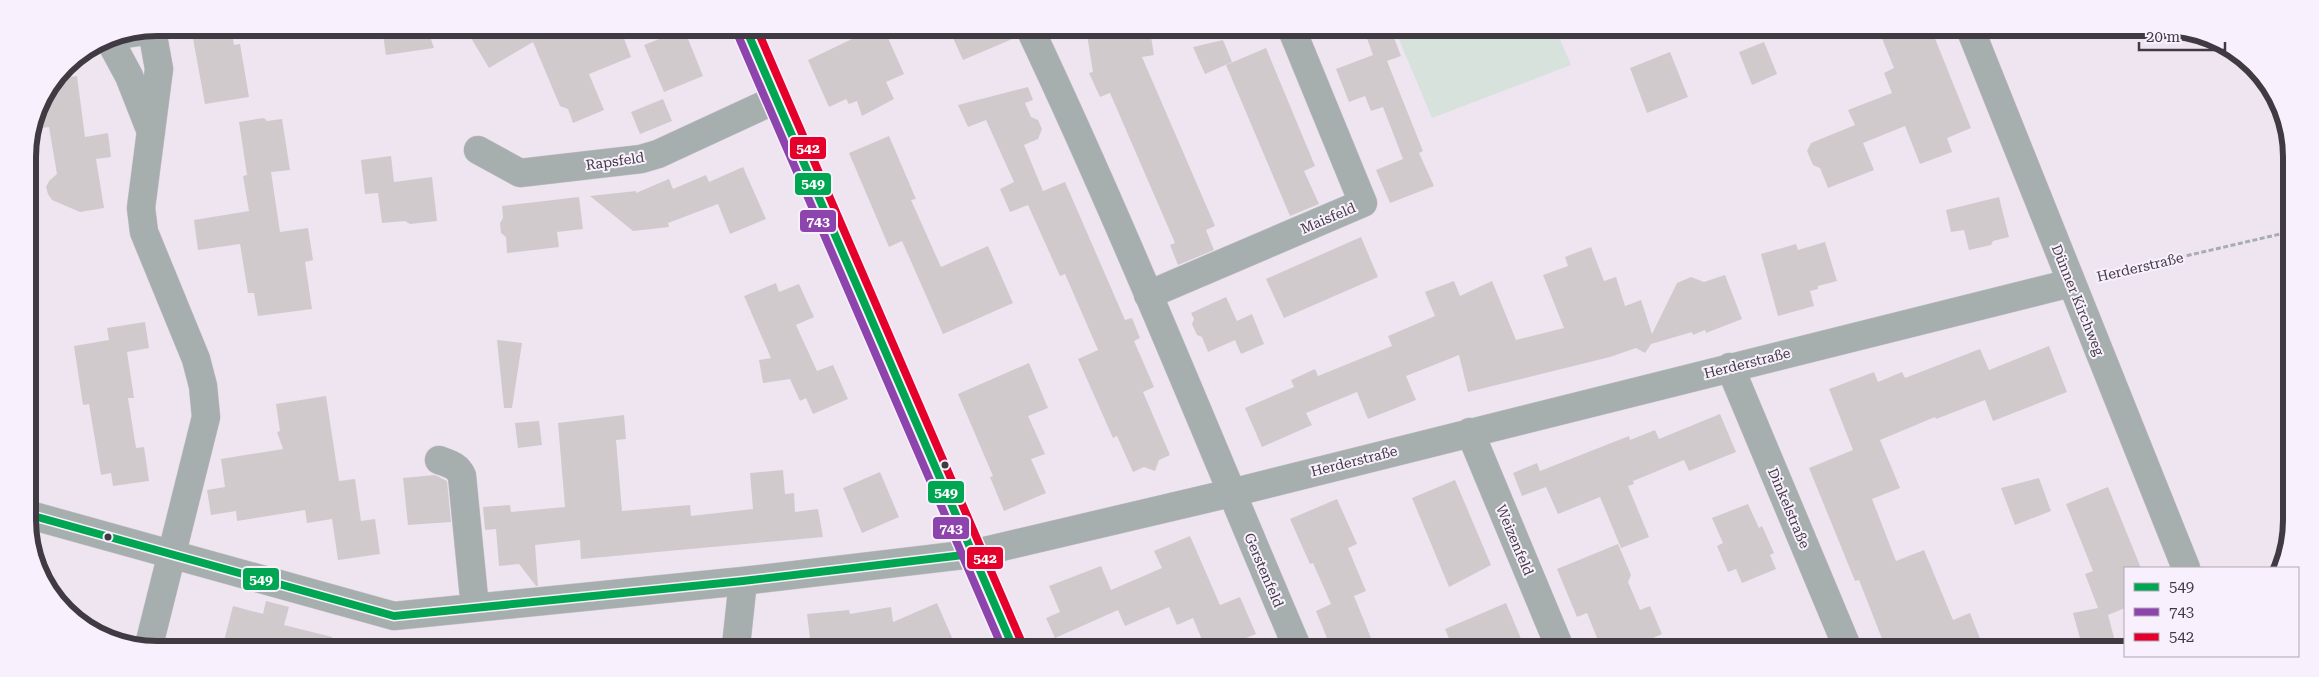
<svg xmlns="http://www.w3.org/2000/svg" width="2319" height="677" font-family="'Roboto Serif',serif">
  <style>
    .green { fill: #d7e2dd }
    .building { fill: #d1cacc }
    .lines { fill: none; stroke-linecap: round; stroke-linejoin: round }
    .minor-casing { stroke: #cac4cd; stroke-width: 29 }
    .path { stroke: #a8adaf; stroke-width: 3; stroke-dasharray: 5 2.5; stroke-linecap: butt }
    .minor { stroke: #a6afae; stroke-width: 28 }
    .bus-1-casing { stroke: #f9f0fd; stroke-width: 11 }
    .bus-2-casing { stroke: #f9f0fd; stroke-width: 11 }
    .bus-3-casing { stroke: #f9f0fd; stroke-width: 11 }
    .bus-1 { stroke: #00a651; stroke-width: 8 }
    .bus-2 { stroke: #8e44ad; stroke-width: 8 }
    .bus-3 { stroke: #e4002b; stroke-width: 8 }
    .bus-dot { fill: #403a43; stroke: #f9f0fd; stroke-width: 2 }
    .labels { text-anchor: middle; stroke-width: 4; stroke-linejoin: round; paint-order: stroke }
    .street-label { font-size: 14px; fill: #403a43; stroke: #f9f0fd }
    .rim { fill: none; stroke: #403a43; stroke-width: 6 }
    .line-badge { stroke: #f9f0fd; stroke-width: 2 }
    .badge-label { font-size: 14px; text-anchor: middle; font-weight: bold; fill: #fff }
  </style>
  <rect width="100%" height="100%" fill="#eee5f1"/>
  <!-- green -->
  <path class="green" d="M1395,30H1556L1571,65L1432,118Z"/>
  <!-- building -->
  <path class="building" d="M191,28H215L216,34L232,32L234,45L240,44L249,97L205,104Z
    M382,28H427L434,48L386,55Z
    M465,28H620L631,57L589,74L604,110L573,123L568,109L560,106L533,42L489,68Z
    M684,29L703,76L664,92L644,45Z
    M873,29H884L904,74L886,82L894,99L862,116L857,101L849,104L846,99L829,107L808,60Z
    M949,29H1015L1017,37L963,60Z
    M1086,29L1150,30L1154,55L1142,57L1215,226L1206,230L1214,250L1178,265L1170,245L1175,243L1110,93L1100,97L1089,73L1093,72Z
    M1364,30H1391L1401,56L1387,61L1423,151L1419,153L1434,186L1390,203L1376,170L1403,159L1383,107L1371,111L1365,96L1349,102L1336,69L1373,55Z
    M1879,31H1932L1971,128L1947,138L1952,152L1920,164L1905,126L1863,143L1874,170L1828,188L1820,168L1813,165L1807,151L1811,143L1855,125L1848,110L1892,93L1884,73L1894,68Z
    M1223,40L1232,62L1205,74L1193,47Z
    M1764,42L1777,74L1752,85L1739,52Z
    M1266,48L1315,166L1304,171L1319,204L1290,216L1226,65Z
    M1670,52L1688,97L1647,113L1630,68Z
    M77,76L85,137L108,133L111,157L96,159L104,208L80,212L52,200L48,194L46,187L49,181L57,174L49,127L41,128L38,107L56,79Z
    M1028,87L1033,100L1025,103L1031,117L1038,120L1042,129L1038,139L1024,145L1043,191L1065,182L1125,320L1132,318L1140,338L1134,341L1154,387L1143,392L1170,455L1159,460L1155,471L1144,467L1133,472L1117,436L1113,438L1078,359L1098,350L1065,274L1060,276L1028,205L1010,212L1000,189L1014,182L986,120L968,127L958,105Z
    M663,99L672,121L640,134L631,112Z
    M264,118L267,121L282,119L290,170L271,172L280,232L308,228L313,260L305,262L312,309L258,316L254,293H248L240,244L198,250L194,220L249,211L243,176L247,175L239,122Z
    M889,136L916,199L911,200L941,267L988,246L1013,303L943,334L902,241L889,247L849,153Z
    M391,156L394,182L432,177L437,221L410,224L405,221L382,223L378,193L365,194L361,160Z
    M743,167L766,219L730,234L718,204L668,223L669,227L633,231L590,196L636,191V193L669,179L673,189L706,175L709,182Z
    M579,197L583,229L557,232L559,247L507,253L506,237L501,233L500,223L503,218L502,206Z
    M1999,197L2009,237L1993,241L1991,245L1969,250L1964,230L1951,232L1946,210Z
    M1361,237L1378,277L1284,318L1266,279Z
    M1825,242L1837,281L1818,286V289L1810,291L1814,306L1778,316L1761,254L1796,244L1798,250Z
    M1591,247L1604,281L1616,277L1625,306L1641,300L1652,334L1677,283L1691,277L1704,282L1725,275L1742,319L1706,333L1705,330L1693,335L1692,332L1651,344L1645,353L1636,348L1610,357L1468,392L1459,355L1406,376L1416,400L1368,419L1357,392L1306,413L1312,425L1262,447L1245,408L1294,387L1291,380L1315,369L1318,376L1392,346L1388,336L1435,316L1425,292L1454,281L1460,296L1492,281L1516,340L1564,328L1543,275L1568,266L1565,257Z
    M776,283L779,292L799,284L814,317L796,325L817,371L833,365L848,399L813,414L806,398L800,401L790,379L763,383L759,360L771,358L744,296Z
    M1226,297L1237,321L1252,314L1264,344L1241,354L1235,340L1208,352L1202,337L1197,335L1192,324L1194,319L1191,313Z
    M145,322L149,348L127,352L134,398H128L136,448L144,447L149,481L113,486L111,473L101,475L89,404L83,405L74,346L109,340L107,328Z
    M497,340L522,343L512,408H504Z
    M2049,346L2067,392L1993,421L1985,400L1936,419L1935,417L1880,440L1900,488L1872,499L1896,561L1924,550L1953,620L1970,613L1984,649H1886L1859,580L1855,581L1809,468L1853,450L1829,389L1874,372L1878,382L1902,372L1905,378L1980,349L1989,370Z
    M1029,363L1048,408L1028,416L1045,454L1031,459L1046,493L1004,511L990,477L993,476L958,394Z
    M326,396L339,481L355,479L361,521L375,519L380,554L338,560L332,519L307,523L305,510L237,521L236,511L211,515L207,490L225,487L221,459L283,449L277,432L280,431L276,404Z
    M1720,414L1736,452L1689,471L1684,460L1633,481L1634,484L1628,486L1649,537L1621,548L1600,497L1558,514L1546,487L1522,496L1513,473L1537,463L1540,471L1629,436L1630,440L1655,430L1659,439Z
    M624,415L626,439L616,440L622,511L690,505L691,516L753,509L750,473L783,470L785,494L794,493L795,512L818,509L823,537L581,559L580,540L535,545L538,586H536L519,564L499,566L496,529L485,530L483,507L510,505L511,512L565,507L558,423Z
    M539,421L542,445L518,448L515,423Z
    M880,472L899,517L862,533L843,488Z
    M435,475L447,481L451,522L408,525L403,478Z
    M2039,478L2051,511L2015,525L2001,488Z
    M1455,480L1491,565L1449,587L1412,498Z
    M2108,487L2141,568H2125V608L2108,615L2117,649H2083L2073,613L2098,608L2085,574L2093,571L2066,504Z
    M1337,499L1357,544L1348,548L1366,591L1354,596L1375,648H1331L1316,611L1331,604L1313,563L1310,564L1290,519Z
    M1748,504L1759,528L1762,526L1774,553L1770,555L1776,569L1742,583L1736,569L1728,572L1717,546L1723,543L1712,518Z
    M1190,536L1220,605L1240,597L1256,634L1224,647H1205L1193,618L1177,625L1169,607L1125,626L1118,610L1055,638L1046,618L1060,612L1049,586L1101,566L1111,590L1162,568L1154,551Z
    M1618,544L1631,575L1628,582L1640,610L1650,606L1662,634L1644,642L1647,648H1601L1587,613L1577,617L1557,569Z
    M266,601L289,607L284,625L332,637L331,646L223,645L233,606L263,614Z
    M937,603L956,647H811L807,614L849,610L850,614L891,607L893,622Z
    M1506,603L1525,648H1453L1445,629Z"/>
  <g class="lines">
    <!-- minor casing -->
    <g class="minor-casing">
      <path id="minor" d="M746,29L1013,647
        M1030,29C1126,232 1209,441 1297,647
        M1971,31L2186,568
        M119,35L152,30L159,69L141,208L144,232L196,359L203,386L206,417L149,645
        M108,37L129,76L151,132
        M478,150L520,173L641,159L658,154L777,99
        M1148,295L1363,203L1292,30
        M1730,367L1848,649
        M1470,432L1560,648
        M439,460C450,464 458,466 462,476L475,608
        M30,515L394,616L743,581L972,554L1231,493L2071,283
        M736,646L743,581"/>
    </g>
    <!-- path -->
    <path class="path" d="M2099,276L2289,232"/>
    <!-- minor -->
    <use href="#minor" class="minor"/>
    <!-- bus-1 casing -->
    <g class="bus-1-casing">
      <path id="bus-1" d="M746,29L1013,647
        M30,515L394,616L743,581L972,554"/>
    </g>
    <!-- bus-2 casing -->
    <g class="bus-2-casing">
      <path id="bus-2" d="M737,33L1002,647"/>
    </g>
    <!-- bus-3 casing -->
    <g class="bus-3-casing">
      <path id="bus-3" d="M757,29L1022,643"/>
    </g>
    <!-- bus-1 -->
    <use href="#bus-1" class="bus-1"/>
    <!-- bus-2 -->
    <use href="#bus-2" class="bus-2"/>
    <!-- bus-3 -->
    <use href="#bus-3" class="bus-3"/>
  </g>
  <!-- markers -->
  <g class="bus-dot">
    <circle cx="945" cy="465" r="4.5"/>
    <circle cx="108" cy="537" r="4.5"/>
  </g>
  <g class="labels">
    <!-- street labels -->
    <g class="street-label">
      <text transform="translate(615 161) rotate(-8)" y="5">Rapsfeld</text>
      <text transform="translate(1328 218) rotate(-23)" y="5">Maisfeld</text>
      <text transform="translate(2140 267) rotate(-13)" y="5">Herderstraße</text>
      <text transform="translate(2078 300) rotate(68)" y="5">Dünner Kirchweg</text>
      <text transform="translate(1747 363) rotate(-14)" y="5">Herderstraße</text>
      <text transform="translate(1354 461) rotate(-14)" y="5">Herderstraße</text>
      <text transform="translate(1789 508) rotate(67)" y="5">Dinkelstraße</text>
      <text transform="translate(1515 540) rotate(67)" y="5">Weizenfeld</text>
      <text transform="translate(1264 570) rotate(67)" y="5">Gerstenfeld</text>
    </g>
  </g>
  <!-- crop -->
  <path d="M0 0H2319V677H0ZM157 36H2162A121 121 0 0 1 2283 157V520A121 121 0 0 1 2162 641H157A121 121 0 0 1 36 520V157A121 121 0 0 1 157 36Z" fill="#f9f0fd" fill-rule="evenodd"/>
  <path class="rim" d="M157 36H2162A121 121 0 0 1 2283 157V520A121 121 0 0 1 2162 641H157A121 121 0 0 1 36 520V157A121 121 0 0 1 157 36Z"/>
  <g class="line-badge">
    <rect x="789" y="136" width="38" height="24" rx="5" fill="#e4002b"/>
    <rect x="794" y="172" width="38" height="24" rx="5" fill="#00a651"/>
    <rect x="799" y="209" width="38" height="24" rx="5" fill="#8e44ad"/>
    <rect x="927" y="480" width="38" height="24" rx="5" fill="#00a651"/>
    <rect x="932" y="516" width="38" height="24" rx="5" fill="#8e44ad"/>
    <rect x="966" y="546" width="38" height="24" rx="5" fill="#e4002b"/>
    <rect x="242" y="567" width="38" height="24" rx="5" fill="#00a651"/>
  </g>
  <g class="badge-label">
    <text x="808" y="153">542</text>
    <text x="813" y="188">549</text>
    <text x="818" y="226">743</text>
    <text x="946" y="497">549</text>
    <text x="951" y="533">743</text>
    <text x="985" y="563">542</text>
    <text x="261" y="584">549</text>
  </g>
  <!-- legend -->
  <rect x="2124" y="567" width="175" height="90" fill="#f9f0fd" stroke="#afa7b3"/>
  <rect x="2134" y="583" width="25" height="8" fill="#00a651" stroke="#afa7b3"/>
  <text x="2169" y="592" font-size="15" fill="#403a43">549</text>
  <rect x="2134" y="608" width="25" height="8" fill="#8e44ad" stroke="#afa7b3"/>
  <text x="2169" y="617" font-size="15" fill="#403a43">743</text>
  <rect x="2134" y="633" width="25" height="8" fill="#e4002b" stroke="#afa7b3"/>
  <text x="2169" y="642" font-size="15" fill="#403a43">542</text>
  <!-- scale -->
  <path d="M2139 42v8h86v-8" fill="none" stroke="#403a43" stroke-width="2.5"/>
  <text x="2146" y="42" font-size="15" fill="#403a43" stroke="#f9f0fd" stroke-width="4" paint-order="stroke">20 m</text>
</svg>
